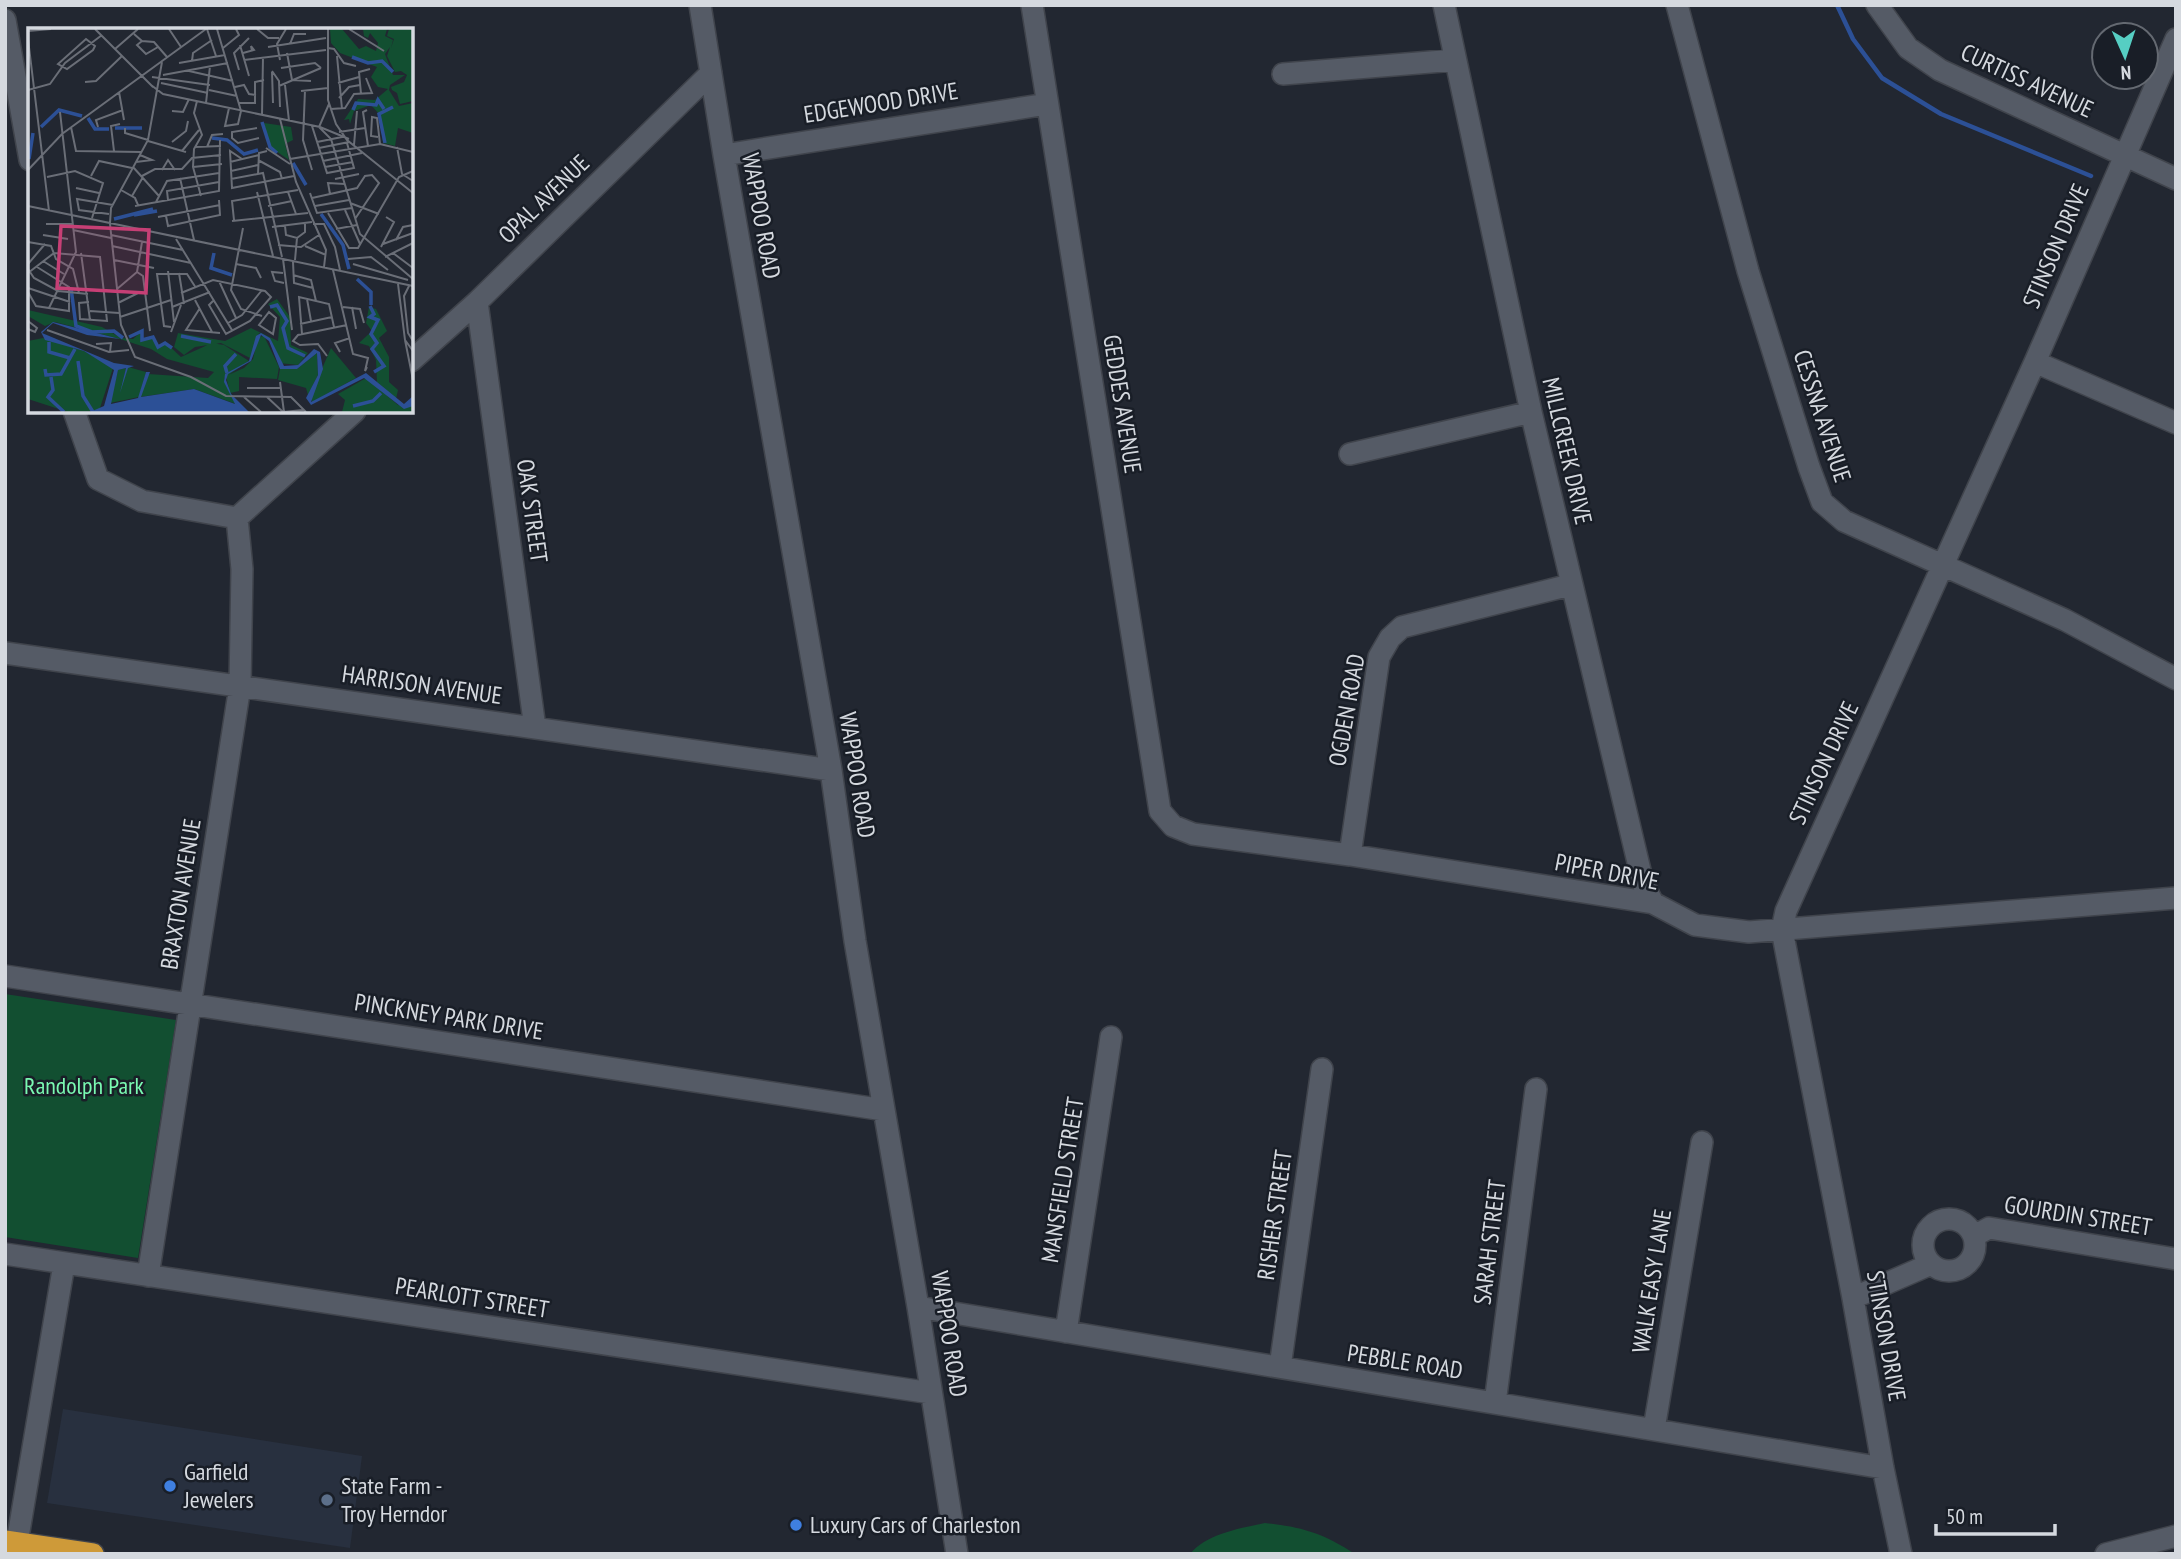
<svg xmlns="http://www.w3.org/2000/svg" width="2181" height="1559" font-family="'PT Sans Narrow',sans-serif">
  <style>
    .built { fill: #28303f }
    .green { fill: #124f31 }
    .lines { fill: none; stroke-linecap: round; stroke-linejoin: round }
    .stream { stroke: #2c5096; stroke-width: 4.5 }
    .minor-casing { stroke: #40444c; stroke-width: 24 }
    .highway-casing { stroke: #40444c; stroke-width: 24 }
    .minor { stroke: #555b66; stroke-width: 21 }
    .highway { stroke: #ce9a39; stroke-width: 21 }
    .shop-dot { fill: #3f7fe0; stroke: #191e27; stroke-width: 2.5 }
    .service-dot { fill: #5c6f8a; stroke: #191e27; stroke-width: 2.5 }
    .labels { text-anchor: middle; stroke-width: 5; stroke-linejoin: round; paint-order: stroke }
    .street-label { font-size: 24px; fill: #d5d9df; stroke: #191e27 }
    .park-label { font-size: 24px; fill: #7af9b2; stroke: #191e27 }
    .poi-label { font-size: 24px; fill: #d5d9df; stroke: #191e27; text-anchor: start }
    .inset-river { fill: none; stroke: #2c5096; stroke-width: 3.5 }
    .inset-road { fill: none; stroke: #6a6e77; stroke-width: 2 }
    .view { fill: #c63f75; fill-opacity: 0.15; stroke: #c63f75; stroke-width: 3.5 }
    .inset-edge { fill: none; stroke: #d5d9df; stroke-width: 3.5 }
  </style>
  <rect width="100%" height="100%" fill="#222731"/>
  <!-- built -->
  <path class="built" d="M63,1409L362,1456L350,1548L47,1503Z"/>
  <!-- green -->
  <path class="green" d="M5,994L176,1020L138,1258L5,1237Z
    M1265,1523C1302,1527 1323,1533 1355,1554H1190C1206,1534 1241,1528 1265,1523Z"/>
  <g class="lines">
    <!-- stream -->
    <path class="stream" d="M1837,5L1853,39L1882,78L1941,114L2091,176"/>
    <!-- minor casing -->
    <g class="minor-casing">
      <path id="minor" d="M700,5L724,155L831,770L855,941L918,1307L957,1554
        M1032,5L1160,811L1173,826L1193,834L1350,855L1653,903L1695,925L1749,932L2176,898
        M1444,5L1531,412L1643,883L1653,903
        M1677,5L1748,271L1809,467L1822,502L1844,521L2065,620L2176,679
        M1877,5L1908,48L1940,70L2176,179
        M5,20L30,160
        M1283,74L1455,60
        M724,155L1047,104
        M477,302L535,728
        M411,361L477,302L711,73
        M2035,362L2176,423
        M74,411L98,479L142,501L237,518
        M1350,454L1531,412
        M237,518L355,411
        M5,653L831,770
        M1350,855L1379,657L1390,638L1402,627L1570,585
        M5,976L884,1110
        M1923 1245a26 26 0 1 1 52 0a26 26 0 1 1-52 0Z
        M1974,1236L1989,1228L2176,1259
        M5,1254L931,1393
        M148,1276L240,686L242,569L237,518
        M1853,1298L1931,1264
        M918,1307L1883,1468
        M1066,1332L1111,1037
        M1280,1367L1322,1069
        M1495,1403L1536,1089
        M1654,1429L1702,1142
        M17,1543L64,1264
        M1901,1554L1883,1468L1853,1298L1782,930L1786,911L2035,362L2176,39
        M2106,1554L2176,1536"/>
    </g>
    <!-- highway casing -->
    <g class="highway-casing">
      <path id="highway" d="M5,1541L93,1554"/>
    </g>
    <!-- minor -->
    <use href="#minor" class="minor"/>
    <!-- highway -->
    <use href="#highway" class="highway"/>
  </g>
  <!-- markers -->
  <g class="shop-dot">
    <circle cx="170" cy="1486" r="7"/>
    <circle cx="796" cy="1525" r="7"/>
  </g>
  <circle class="service-dot" cx="327" cy="1500" r="7"/>
  <g class="labels">
    <!-- street labels -->
    <g class="street-label">
      <text transform="translate(2027 81) rotate(25)" y="8">CURTISS AVENUE</text>
      <text transform="translate(881 103) rotate(-9)" y="8">EDGEWOOD DRIVE</text>
      <text transform="translate(544 199) rotate(-44)" y="8">OPAL AVENUE</text>
      <text transform="translate(761 216) rotate(80)" y="8">WAPPOO ROAD</text>
      <text transform="translate(2056 246) rotate(-67)" y="8">STINSON DRIVE</text>
      <text transform="translate(1122 404) rotate(81)" y="8">GEDDES AVENUE</text>
      <text transform="translate(1822 416) rotate(72)" y="8">CESSNA AVENUE</text>
      <text transform="translate(1567 451) rotate(77)" y="8">MILLCREEK DRIVE</text>
      <text transform="translate(532 511) rotate(82)" y="8">OAK STREET</text>
      <text transform="translate(422 685) rotate(8)" y="8">HARRISON AVENUE</text>
      <text transform="translate(1347 710) rotate(-80)" y="8">OGDEN ROAD</text>
      <text transform="translate(1824 763) rotate(-65)" y="8">STINSON DRIVE</text>
      <text transform="translate(857 775) rotate(81)" y="8">WAPPOO ROAD</text>
      <text transform="translate(1607 872) rotate(11)" y="8">PIPER DRIVE</text>
      <text transform="translate(181 894) rotate(-81)" y="8">BRAXTON AVENUE</text>
      <text transform="translate(449 1017) rotate(9)" y="8">PINCKNEY PARK DRIVE</text>
      <text transform="translate(1063 1180) rotate(-81)" y="8">MANSFIELD STREET</text>
      <text transform="translate(1275 1215) rotate(-82)" y="8">RISHER STREET</text>
      <text transform="translate(2078 1216) rotate(9)" y="8">GOURDIN STREET</text>
      <text transform="translate(1490 1242) rotate(-83)" y="8">SARAH STREET</text>
      <text transform="translate(1652 1281) rotate(-81)" y="8">WALK EASY LANE</text>
      <text transform="translate(472 1298) rotate(9)" y="8">PEARLOTT STREET</text>
      <text transform="translate(949 1334) rotate(81)" y="8">WAPPOO ROAD</text>
      <text transform="translate(1886 1336) rotate(80)" y="8">STINSON DRIVE</text>
      <text transform="translate(1405 1362) rotate(9)" y="8">PEBBLE ROAD</text>
    </g>
    <!-- park labels -->
    <g class="park-label">
      <text x="84" y="1094">Randolph Park</text>
    </g>
    <!-- poi labels -->
    <g class="poi-label">
      <text x="184" y="1480">Garfield<tspan x="184" dy="28">Jewelers</tspan></text>
      <text x="341" y="1494">State Farm -<tspan x="341" dy="28">Troy Herndor</tspan></text>
      <text x="810" y="1533">Luxury Cars of Charleston</text>
    </g>
  </g>
  <!-- overview -->
  <g transform="translate(28 28)">
    <rect width="385" height="385" fill="#222731"/>
    <path d="M302,1H314L331,21L338,18L348,23L350,15L342,5L340,10L336,8L335,1H359L357,8L365,12L363,20L366,11L359,8L361,1H385V73L372,76L369,65L364,62L363,59L376,54L379,47L373,43L367,44L359,28L362,19L357,26L365,47H377L362,57L361,62L371,78L385,75V105L370,100L367,118L355,115L351,86L343,77L326,83L322,96L321,91L316,92L330,71L347,72L360,61L350,59L343,49L349,39L312,25L303,15ZM236,95L263,99L265,112L257,116L261,132L242,119ZM249,271L262,289L263,317L280,325L270,337L251,335L242,310L231,305L222,330L193,315L167,319L156,327L146,319L150,305L197,313L223,300L250,313L252,289L240,276ZM341,279L348,281L359,303L351,310L361,329V354L370,362L368,371L349,354L348,332L341,318L331,315L344,303L338,295ZM0,282L74,299L93,310L105,311L114,303V311L125,309L129,319L138,315L153,329L184,315L196,317L221,333L196,350L208,376L166,361L112,369L120,346L180,350L186,344L139,331L123,321L92,311L27,294L17,298L0,288ZM236,308L251,339L249,351L211,349V363L202,365L198,348L216,340L225,331L230,309ZM15,310L56,323L85,340L71,383L40,384L0,371V313ZM303,320L328,350L284,374L283,366ZM289,325L290,347L280,367L278,360L250,352L252,341H269ZM100,339L118,344L111,369L82,375L90,342L98,340L96,349ZM338,350L370,377L385,378V384H314L317,372L310,366Z" fill="#124f31"/>
    <path d="M25,294L92,311L59,307L25,295L14,305L86,335L106,338L100,340L92,365L98,340L90,342L83,376L110,370L118,344H122L113,369L166,361L207,376L196,354L197,346L221,333L228,308L233,305L242,310L256,338L270,337L286,321L292,324L295,341L283,374L338,345L376,376L385,368V378L376,381L336,350L283,377L278,370L290,347L289,325L269,341H252L241,313L233,307L223,333L200,346L198,352L203,366L221,384H62L76,378L86,342L56,323L17,312L13,304Z" fill="#2c5096"/>
    <path class="inset-river" d="M324,29L340,35L354,33L365,44M325,82L328,75L348,77L350,72L356,81M60,90L67,101H81M234,94L242,119L249,125M13,99L31,82L54,88M87,100H114M184,110L199,112L216,126L230,122M357,115L351,86L365,79M1,131L5,105M265,135L278,157M293,186L315,217L321,241M106,187L129,183M86,191L125,181M186,225L183,240L204,247M329,251L343,264V277M43,260L48,298L64,304L86,303L95,310M342,278L346,286L342,289L350,292L343,306L349,315L344,321L356,338L346,344M242,279L249,277L259,293L255,300L260,320L277,328M153,308L183,314M101,309L114,303V312L125,309L130,319L137,315L144,320M21,314V324L42,330M50,333L55,368L65,384M17,341L18,347L33,346L47,321M199,345L197,338L208,326M23,349L25,362L20,369L36,384M325,378L345,373L353,365"/>
    <path class="inset-road" d="M67,1L125,59M141,1L153,19M179,1L188,28M189,1L213,83L210,96L197,98L201,80M229,1L240,10H251M300,1V72L308,96L319,112L385,165M321,1L356,23M0,3L23,1M106,6L114,13L126,14L139,29M0,11L21,183M58,11L67,18L65,22L39,41L30,36ZM114,13L109,17L118,26L130,19M262,16L266,6H278M212,17L221,48M240,19L298,10M195,20L211,7L208,1M300,20L306,21L316,35L328,38M87,21L110,1M215,25L226,22L223,18L224,23M259,25L264,52L283,53M309,28L314,81M216,32L298,22M252,32L249,16L258,1M164,33L165,25L184,12M151,35L197,27M253,40L287,35L293,40M211,42L206,25L221,10M161,43L205,53M244,43L251,53L252,79M244,44L245,75M135,47L200,35M124,49L182,57M57,54L68,53L94,28M133,55L180,65M310,55L331,49M123,57L135,66L292,99L321,111M257,57L261,93M251,58L293,40M207,59L216,57L221,66L228,67M0,62L22,56L37,35L74,7M181,62L209,68M277,62L275,112L284,142M273,63L300,60M91,64L96,92M333,66L331,44L342,41M311,70L321,59L332,57M169,73L166,85L174,107L166,121L165,139L173,168M178,75L182,38M211,75H227V54L236,52M301,76L291,99L303,111L332,206L385,251M303,81L317,80L326,66L344,65L338,50M339,82L335,84L340,118M144,83L155,84L161,71M234,87L235,29M252,91L268,154L298,222L296,239M284,98L299,145L326,140L319,115M43,99L48,123L113,124M70,99L68,92L95,82M97,100V105L120,112M229,100L204,104V110L210,115L231,110M311,104L337,100M350,109L343,108L344,89L349,90L352,116M120,113L158,124M144,114L158,103L160,93M289,114L314,109M326,117L329,83M167,119L193,118M179,119L184,107L195,106M369,119L374,146L385,153M238,120L262,136M291,120L321,114M86,123L83,98L92,96M154,123L171,102M214,131L202,123L204,160L266,148M262,131L352,116L385,124M230,132L252,144L254,151M295,133L334,125M108,134L124,132L112,127M202,134L231,127M105,139L131,168M165,139L194,136M297,139L325,134M0,142L34,106L178,1M134,142L140,132L147,142M203,143L230,137M230,146L231,125L239,123M63,148L71,133L104,140M114,148L127,141H154L164,130L193,127M19,149L47,143L75,155L64,190M152,150L166,212M203,151L235,145L254,229M307,151L331,146M48,160L71,165M93,162L107,170L110,177M229,164L245,228M260,164L268,186M282,165L289,185L324,180M302,166L300,155L317,156M104,168L115,149M284,170L329,160L337,148L344,147L351,155L327,191M140,172L139,163L191,154M128,174L139,153L191,145M322,175L351,186M0,178L385,258M107,178L191,163L192,112M240,178L264,173M287,178L321,172M317,182L332,216M300,185L321,220H330L371,149L385,143M81,186L51,182L49,171L85,177M138,188L140,198L192,187L191,172M130,189L192,177M206,192L204,173L270,162M204,193L280,185M82,195L83,180L120,112L134,34M18,196H44M82,196L93,297L107,329L163,349L198,368L263,369L278,384M285,196H296L307,219L312,242M257,198L258,207L269,210L277,204V196M244,199L284,194M215,200L203,262L213,281L234,288M308,201L329,197M45,202L83,210M15,207L40,211M83,207L155,222M148,211L204,302M368,212L375,199L385,197M0,214L23,218L28,231L45,241L51,265M355,216L385,205M250,217L273,219L291,207M84,218L163,235M277,218L298,227M353,219L366,194L358,189M53,225L62,292M365,225L385,240M357,229L385,215M255,231L264,302M320,231L343,229L360,242M86,232L126,240M267,232L269,210M15,233L36,246M265,234L266,255L285,260M0,236L17,216M208,236L228,240L233,250M325,236L380,252M0,241L6,250L30,263L60,266M305,242L325,326L340,330L337,343L339,339M140,243L146,294M109,244L115,248L122,303M109,244L114,214M0,245L26,225L72,229L79,293L52,291L51,275L61,274M151,245L156,276M255,245L244,244L247,253L256,255M265,247L283,252L288,273M191,253L208,290M370,256L377,312M381,258L376,268L380,305L385,313M0,260L42,274M89,261L109,244M0,264L8,278L41,283V259L9,239M153,265L185,252L237,263L243,269L222,293L198,306L181,277L186,272M279,271L283,293M167,272L184,304M90,275L110,265M144,279L182,264M315,279L332,281L336,295M324,279L328,301M21,280L48,224L32,84M172,280L158,302L192,305M62,283L91,285M241,284L248,290L245,306L231,297ZM92,289L143,272M0,293L9,300L7,304L0,301M200,295L214,287L234,262M272,296L304,289M143,299L136,298L129,246H159L168,260M19,302L81,324L101,322M143,304L153,277M274,306L271,269L301,276L306,299M68,316L83,315L82,324M385,323L377,312L385,352M312,324L307,315L322,310M299,328L290,316L272,317L265,313L270,307L319,297M252,354L256,384M219,360H252M216,369L233,384M239,369L255,384L275,382"/>
    <path class="view" d="M33,198L121,202L118,265L29,260Z"/>
    <rect width="385" height="385" class="inset-edge"/>
  </g>
  <!-- border -->
  <rect width="2181" height="1559" fill="none" stroke="#d5d9df" stroke-width="14"/>
  <!-- north arrow -->
  <g transform="translate(2125 56) rotate(177)"><circle r="33" fill="#191e27" stroke="#646971" stroke-width="2"/>
  <path d="M0-5L12 26L0 18L-12 26Z" fill="#56cec3"/>
  <text y="-10" font-size="19" font-weight="bold" text-anchor="middle" fill="#d5d9df">N</text>
  </g>
  <!-- scale -->
  <path d="M1936 1524v10h119v-10" fill="none" stroke="#d5d9df" stroke-width="3.5"/>
  <text x="1946" y="1524" font-size="21" fill="#d5d9df" stroke="#191e27" stroke-width="5" paint-order="stroke">50 m</text>
</svg>
